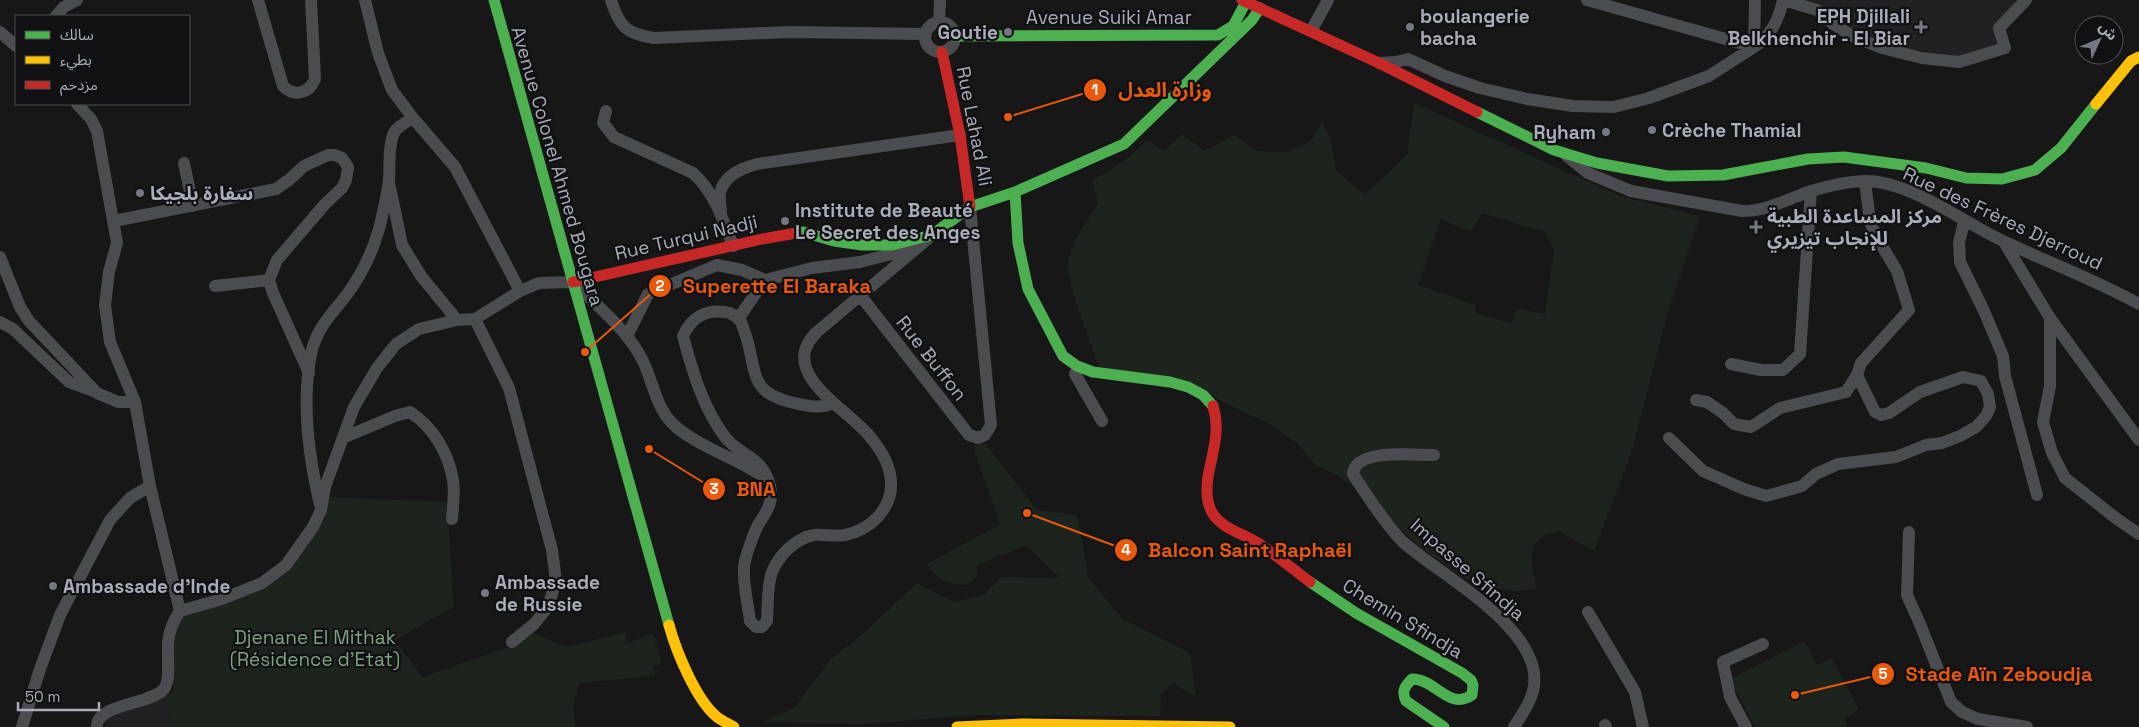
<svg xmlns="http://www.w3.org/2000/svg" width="2139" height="727" font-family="'Space Grotesk','Noto Sans Arabic',sans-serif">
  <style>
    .built { fill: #212123 }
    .green { fill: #1d241e; fill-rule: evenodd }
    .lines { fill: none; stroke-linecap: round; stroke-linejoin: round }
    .street { stroke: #4b4c50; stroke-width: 12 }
    .fast { stroke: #4caf50; stroke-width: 11 }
    .slow { stroke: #ffc107; stroke-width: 11 }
    .jam { stroke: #c62828; stroke-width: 11 }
    .poi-dot { fill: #757880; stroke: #111113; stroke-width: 2 }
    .labels { text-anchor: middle; stroke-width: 4.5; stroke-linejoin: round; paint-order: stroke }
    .poi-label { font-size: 19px; font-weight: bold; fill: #a8adb8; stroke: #111113; text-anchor: start }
    .street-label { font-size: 19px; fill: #a8adb8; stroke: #111113 }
    .park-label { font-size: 19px; fill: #7fa381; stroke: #111113 }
    .leader { fill: none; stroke: #e8590c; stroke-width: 2 }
    .callout-dot { fill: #e8590c; stroke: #111113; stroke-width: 2 }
    .mark-label { font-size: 15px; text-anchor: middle; font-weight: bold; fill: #fff }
    .callout-label { font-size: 20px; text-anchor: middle; font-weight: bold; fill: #e8590c; stroke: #111113; stroke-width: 4.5; stroke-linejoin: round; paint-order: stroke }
  </style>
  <rect width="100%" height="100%" fill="#171717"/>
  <!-- built -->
  <path class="built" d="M1802,0H2030L1994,25L1998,46L1959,56L1904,48L1873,39L1851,29Z
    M164,696L173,727H105L107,716Z"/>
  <!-- green -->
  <path class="green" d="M1414,103L1620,196L1700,216L1666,318L1632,451L1594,551L1559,531C1522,539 1531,561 1537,589L1517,591L1478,587L1421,548L1359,490L1336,475L1316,466L1298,444L1270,424L1225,403L1198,386L1099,367C1093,348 1064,276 1068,261C1073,240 1087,221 1098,203L1092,181L1123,162L1148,140L1164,151L1182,134L1204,151L1234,135L1256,151L1288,152L1311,141L1322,122L1331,141L1336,171L1365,195L1407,154ZM1482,213L1545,232L1554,251L1545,314L1517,309L1511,323L1476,314L1475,305L1418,285L1441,219L1471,232Z
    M985,443L1037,510L1077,515L1089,579L1123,619L1190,653L1196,697L1173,683L1161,694L1160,716L978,715L861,724L764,722L795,707L831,659L858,638L917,583L955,602L983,595L1002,577L1060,578L1026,545L978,565L976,578L967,585C946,583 938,582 927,564L1000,524L973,446Z
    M329,497L447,502L454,607L395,640L422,677L512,646L529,631L567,647L625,632L627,643L653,634L662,664L653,667L655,676L580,683L573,704L576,727H173L164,696L174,692C172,662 169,645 183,616L270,582L305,548L324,520Z
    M1805,641L1817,665L1832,658L1859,710L1844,718L1848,727H1755L1730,679Z"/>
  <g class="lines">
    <!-- street -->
    <path class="street" d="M258,0L283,86C294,97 309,94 315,79L311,0
      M365,0L378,53L392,90L413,118L455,167L520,291
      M611,0C619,26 626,34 654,38L789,32L926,34
      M1587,0L1754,47C1770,37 1779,19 1783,0
      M1783,0L1817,10L1833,24L1854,37L1882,48L1922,58L1959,62L2005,48L1999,28L2026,0
      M56,16L64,7L77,0
      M939,22L940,0
      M925 37a15 15 0 1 1 30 0a15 15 0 1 1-30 0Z
      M1311,31L1328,0
      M0,32L16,46
      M1379,63L1396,62L1408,59L1445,76L1480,88L1527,99L1573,106L1614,107L1649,98L1709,76L1754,47L1755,0
      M77,104L91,119L97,131L117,243L109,272L105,305L110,342L135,402L150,486L180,611
      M606,111L603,123L614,137L693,173C714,192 723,219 733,246
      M1566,155L1588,173L1631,191L1742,211C1767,211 1788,199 1811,191C1828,186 1849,181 1867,181C1912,182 1964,223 2005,242C2050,263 2095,280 2139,304
      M184,163L193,206
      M390,187L402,245L421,276L457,320
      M721,213C721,207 719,199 720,193C724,175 742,168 757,164L960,135
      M114,221L276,189L290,179L304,166L328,155H335L342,158L348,167L346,180L342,188L325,204L277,260L269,280L273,293L309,373
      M1964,222L1959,243L1960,262L1984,311L2003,356L2005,376L2037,495
      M2004,242L2050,318L2139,440
      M0,257L20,307L29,321L97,393L118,402H135
      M215,286L269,280
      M860,295L969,435L978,438L985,435L991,425L970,207
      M2050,318V386L2043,422L2052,453L2065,478L2117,519L2139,534
      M475,319L509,388L552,550L556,581L548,607L534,624L512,642
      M738,319L765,280
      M0,322L13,329L69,382L93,391
      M627,336L648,294L717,265L742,270L765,280L812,268L860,262L907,250
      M1731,364L1761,370H1783L1800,354L1811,191
      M1078,367L1075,374L1102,421
      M1696,400L1707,402L1723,413L1734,424L1751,427L1780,408L1846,392L1857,375L1861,363L1909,310L1897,271L1879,241L1870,222L1865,181
      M832,403C822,409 810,406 799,404C748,394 758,375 746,336C744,331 743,326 741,322C737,316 732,313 725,312C705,309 691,318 683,336C692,370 703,408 725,437C741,457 763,456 770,486C774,503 766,512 758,525C754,533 744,559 744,568C743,585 748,604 750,621L756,627H762L767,621C768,606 767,586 772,572C779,555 796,538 814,535C824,534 835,537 845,535C870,530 892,509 891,483C891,467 881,450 871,438C851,410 773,373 818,331L930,237
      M345,437L395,416L410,412C433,427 448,452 453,480C455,492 453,507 452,519
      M1669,438L1703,471L1744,489L1766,496L1802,486L1816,474L1838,464L1896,457L1926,445L1942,443L1960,436L1976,427L1986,416L1990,407L1988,394L1981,381L1963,377L1920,392L1889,413L1881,415L1875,412L1857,375
      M1434,455C1414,455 1355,448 1353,474C1367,496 1385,524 1403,542C1441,576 1542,628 1534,686C1532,701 1522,714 1514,727
      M320,505C309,458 301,398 312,350C318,326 333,313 348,293C363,272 372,254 379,229C383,213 387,196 389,180C390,166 388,149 393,135C396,127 406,122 413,118
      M1909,532L1907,595L1920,624L1951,702L1962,712L1978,719L2027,727
      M180,611L222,599L262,583L286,565L313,527L321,510L325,487L354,407L377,368L396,344L419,329L457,320L475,319L520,291L539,283L573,282C597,306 628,330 643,361C653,382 656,407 672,423C692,444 738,459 764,477
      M1588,612L1635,692L1643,727
      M1605,725L1606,727
      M22,727L40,669L60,615L110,520L130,498L150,486
      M97,727C95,704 150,705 164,689C171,681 167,654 168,643C169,631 173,621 180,611
      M1746,727L1730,697L1723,662L1763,644"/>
    <!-- fast -->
    <path class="fast" d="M494,0L669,625
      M955,36L1218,35L1233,26L1246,2
      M1477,112L1554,150L1597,163L1668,176L1723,175L1808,159L1844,157L1926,168L1966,178L2002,179L2035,170L2061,148L2096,104
      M1015,192L1018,243L1028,289L1063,356L1077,366L1093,372L1170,382L1188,387L1203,395L1213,406
      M796,233L803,232L834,241L862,245H892L932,235L970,207L1015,192L1124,144L1252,20L1260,8
      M1310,582L1356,613L1462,673L1471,680L1473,685L1472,695C1449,711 1436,679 1412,679C1405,686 1401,691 1406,701L1444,727"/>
    <!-- slow -->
    <path class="slow" d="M2096,104L2131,61L2139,57
      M669,625C676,651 696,700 717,717C722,721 729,724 734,727
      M1022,724L1230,727
      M957,727L1022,724L1030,727"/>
    <!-- jam -->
    <path class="jam" d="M1242,0L1379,63L1477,112
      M942,52L960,135L970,207
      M573,282L762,239L796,233
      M1213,406C1221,431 1212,453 1208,477C1206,490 1206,503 1213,514C1223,529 1244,534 1258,543C1276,555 1293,569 1310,582"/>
  </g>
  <!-- markers -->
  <g class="poi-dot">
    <circle cx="1410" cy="27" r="5"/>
    <path d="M1918.5 19.5h5v5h5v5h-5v5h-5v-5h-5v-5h5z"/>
    <circle cx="1008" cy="32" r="5"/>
    <circle cx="1652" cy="130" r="5"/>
    <circle cx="1606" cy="132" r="5"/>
    <circle cx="140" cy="193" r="5"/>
    <circle cx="785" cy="221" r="5"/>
    <path d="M1753.5 219.5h5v5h5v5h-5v5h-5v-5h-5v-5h5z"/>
    <circle cx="53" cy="586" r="5"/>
    <circle cx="485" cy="593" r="5"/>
  </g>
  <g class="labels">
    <!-- poi labels -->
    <g class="poi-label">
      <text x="1420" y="23">boulangerie<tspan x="1420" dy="22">bacha</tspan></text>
      <text x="1910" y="23" text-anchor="end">EPH Djillali<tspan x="1910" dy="22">Belkhenchir - El Biar</tspan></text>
      <text x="998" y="39" text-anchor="end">Goutie</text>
      <text x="1662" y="137">Crèche Thamial</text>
      <text x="1596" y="139" text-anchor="end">Ryham</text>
      <text x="150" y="200">سفارة بلجيكا</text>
      <text x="795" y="217">Institute de Beauté<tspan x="795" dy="22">Le Secret des Anges</tspan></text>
      <text x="1767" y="223">مركز المساعدة الطبية<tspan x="1767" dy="22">للإنجاب تيزيري</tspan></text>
      <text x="495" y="589">Ambassade<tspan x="495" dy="22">de Russie</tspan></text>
      <text x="63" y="593">Ambassade d'Inde</text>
    </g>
    <!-- street labels -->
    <g class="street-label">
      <text x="1109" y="24">Avenue Suiki Amar</text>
      <text transform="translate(975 126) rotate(79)" y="7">Rue Lahad Ali</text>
      <text transform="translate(558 166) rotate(74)" y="7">Avenue Colonel Ahmed Bougara</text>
      <text transform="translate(2003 218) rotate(25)" y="7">Rue des Frères Djerroud</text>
      <text transform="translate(686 237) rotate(-13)" y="7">Rue Turqui Nadji</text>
      <text transform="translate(932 358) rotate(52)" y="7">Rue Buffon</text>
      <text transform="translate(1468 569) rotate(41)" y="7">Impasse Sfindja</text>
      <text transform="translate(1403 618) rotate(31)" y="7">Chemin Sfindja</text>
    </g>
    <!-- park labels -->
    <g class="park-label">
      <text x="315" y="644">Djenane El Mithak<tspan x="315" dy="22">(Résidence d'Etat)</tspan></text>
    </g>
  </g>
  <!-- callouts -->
  <path class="leader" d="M1008 117L1095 90M585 352L660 286M649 449L714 489M1027 513L1126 550M1795 695L1883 674"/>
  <g class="callout-dot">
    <circle cx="1008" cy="117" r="5"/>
    <circle cx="585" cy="352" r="5"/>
    <circle cx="649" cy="449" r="5"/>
    <circle cx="1027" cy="513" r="5"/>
    <circle cx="1795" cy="695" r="5"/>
    <circle cx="1095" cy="90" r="12"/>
    <circle cx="660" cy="286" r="12"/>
    <circle cx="714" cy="489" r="12"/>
    <circle cx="1126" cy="550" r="12"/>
    <circle cx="1883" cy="674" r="12"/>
  </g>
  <g class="mark-label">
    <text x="1095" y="95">1</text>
    <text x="660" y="291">2</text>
    <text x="714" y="494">3</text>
    <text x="1126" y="555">4</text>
    <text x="1883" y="679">5</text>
  </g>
  <g class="callout-label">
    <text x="1165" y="97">وزارة العدل</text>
    <text x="777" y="293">Superette El Baraka</text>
    <text x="756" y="496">BNA</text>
    <text x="1250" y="557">Balcon Saint Raphaël</text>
    <text x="1999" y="681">Stade Aïn Zeboudja</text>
  </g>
  <!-- legend -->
  <rect x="15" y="15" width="175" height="90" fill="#111113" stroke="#4d4f55"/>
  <rect x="25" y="31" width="25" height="8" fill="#4caf50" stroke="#4d4f55"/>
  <text x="60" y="40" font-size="15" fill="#a8adb8">سالك</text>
  <rect x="25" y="56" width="25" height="8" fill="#ffc107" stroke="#4d4f55"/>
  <text x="60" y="65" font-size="15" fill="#a8adb8">بطيء</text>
  <rect x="25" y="81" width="25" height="8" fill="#c62828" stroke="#4d4f55"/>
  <text x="60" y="90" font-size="15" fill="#a8adb8">مزدحم</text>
  <!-- north arrow -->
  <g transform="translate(2099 40) rotate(46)"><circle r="24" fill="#111113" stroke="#4d4f55"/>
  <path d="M0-4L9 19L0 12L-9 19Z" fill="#757880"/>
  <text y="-8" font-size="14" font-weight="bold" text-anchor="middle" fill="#a8adb8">ش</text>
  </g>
  <!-- scale -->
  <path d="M18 702v8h81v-8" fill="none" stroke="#a8adb8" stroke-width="2.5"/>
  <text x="25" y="702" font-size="15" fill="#a8adb8" stroke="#111113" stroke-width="4" paint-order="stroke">50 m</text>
</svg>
